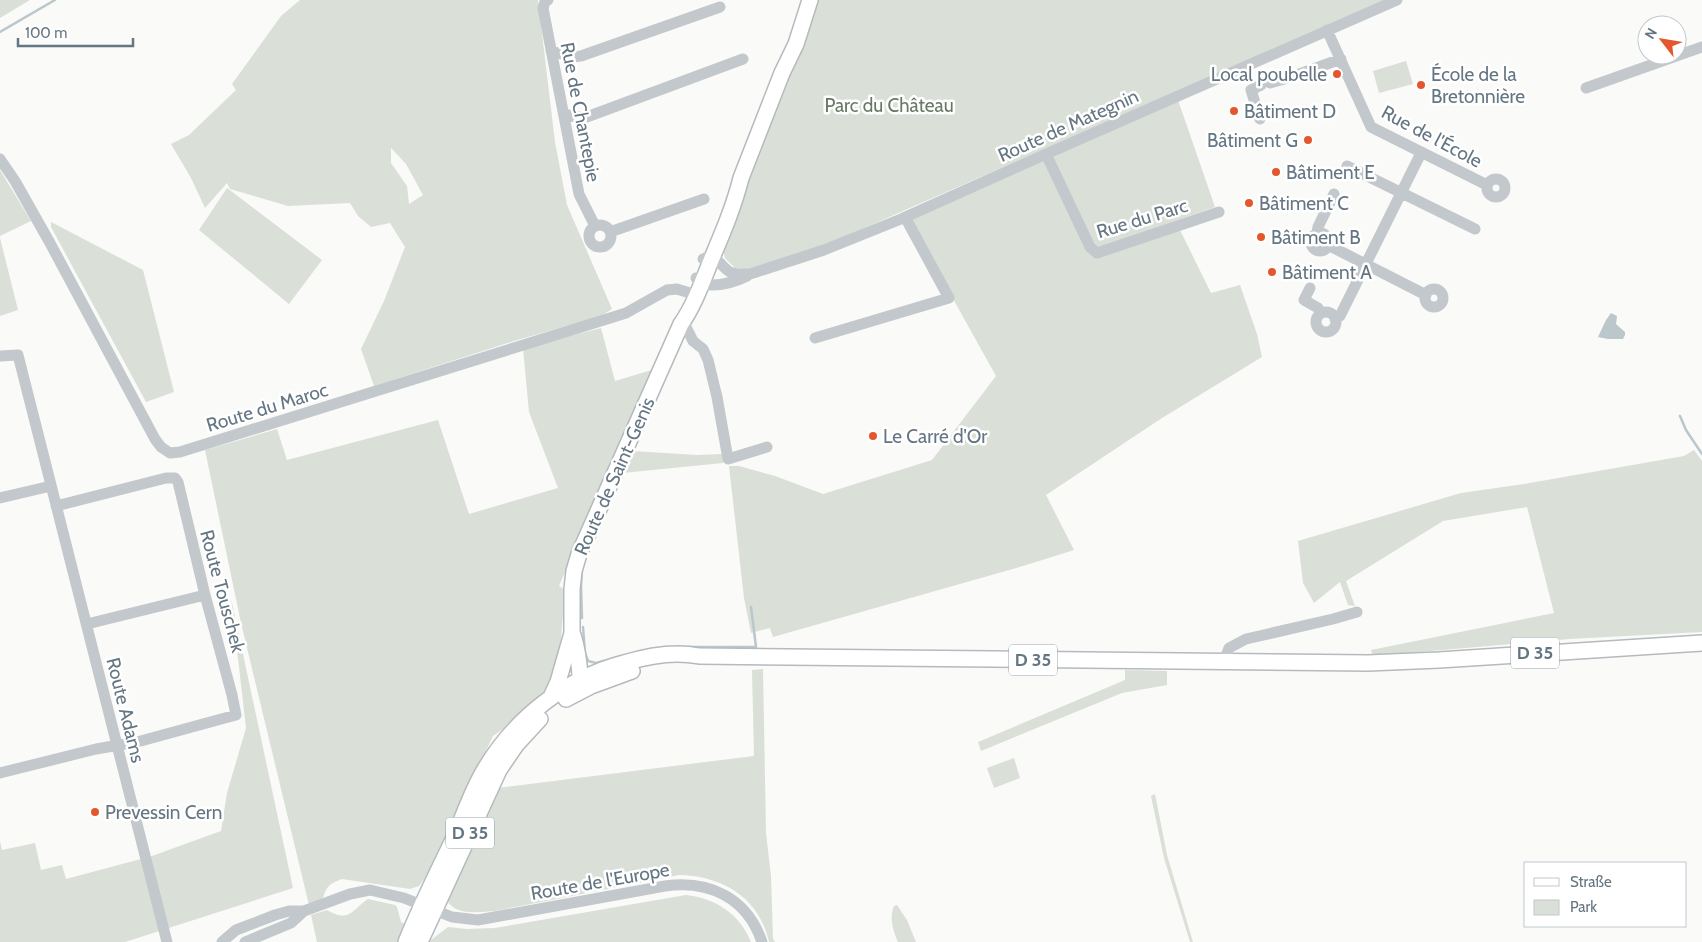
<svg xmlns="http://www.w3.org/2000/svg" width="1702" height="942" font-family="Cabin,sans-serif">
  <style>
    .green { fill: #dadfd7; fill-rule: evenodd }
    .water { fill: #bbc7cb }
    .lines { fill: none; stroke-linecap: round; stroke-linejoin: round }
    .stream { stroke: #bbc7cb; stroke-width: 2.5 }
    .major-casing { stroke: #b5babe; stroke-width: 18 }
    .minor { stroke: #c3c8cc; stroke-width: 11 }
    .major { stroke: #fff; stroke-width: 15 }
    .poi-dot { fill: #e4572e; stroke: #fff; stroke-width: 2 }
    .labels { text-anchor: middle; stroke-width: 5; stroke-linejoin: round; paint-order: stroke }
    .shield { fill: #fff; stroke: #939fa8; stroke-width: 1 }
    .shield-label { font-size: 18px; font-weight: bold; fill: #657683 }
    .poi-label { font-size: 19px; fill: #657683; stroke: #fff; text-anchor: start }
    .park-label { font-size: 19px; fill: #687a64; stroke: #fff }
    .street-label { font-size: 19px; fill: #657683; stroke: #fff }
  </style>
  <rect width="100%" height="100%" fill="#fafaf8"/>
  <!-- green -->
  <path class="green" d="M0,0H30L0,18Z
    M300,0H538L555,142L567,205L612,309L601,316L514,341L374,386L361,349L384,301L405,247L390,223L371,227L358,216L350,203L288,206L230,189L227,183L205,208L191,178L171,144L189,135L236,90L232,84L281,16ZM391,148L406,164L423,195L409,204L407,186L391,163Z
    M814,0H1384L830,243L751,270L735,268L725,258L722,244Z
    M1406,61L1413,84L1379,93L1373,71Z
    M1178,100L1215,207L1100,247L1095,245L1048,170L1089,253L1099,257L1180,230L1211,293L1240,285L1257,334L1262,357L1162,418L1046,495L1074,550L1023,566L773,637L770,628L751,633L744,598L729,466H739L775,476L823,494L932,460L996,376L947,288L910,218Z
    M0,170L31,221L0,236Z
    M227,188L322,260L289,304L199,230Z
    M51,222L143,270L174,392L146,402L51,227Z
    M0,238L18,310L0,316Z
    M601,328L615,381L655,369L607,475L559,586L565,590L559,663L545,696L522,716L493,736L427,878H425L419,886L410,889L342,879C331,883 326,886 323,898L309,905L241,623L205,450L277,429L287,460L438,420L469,514L558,488L529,412L523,348Z
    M1694,450L1702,461V632L1569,639L1373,656L1371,650L1554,613L1527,507L1443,521L1346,581L1355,606L1348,605L1340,582L1314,603L1303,583L1298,541L1461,493L1524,484L1684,456Z
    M632,451L697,455L723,454V463L622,473Z
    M231,598L293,888L125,942H0V841L2,850L35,843L41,870L62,865L66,879L152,856L221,831L227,793L246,728Z
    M763,669L766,833L771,876L773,939L775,942H769C759,897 722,876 679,875L495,911C480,912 454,916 447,900L497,788L754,756L752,670Z
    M1125,670L1167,671V685L1122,693L981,751L978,742L1125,680Z
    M1014,758L1020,778L994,788L987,768Z
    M1155,794L1167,855L1193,942H1190L1164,858L1151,796Z
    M686,895C715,898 740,914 751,942H427L428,939L431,940L448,927L467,929L495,928Z
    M368,899L395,905L397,907L401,922L407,925L400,942H317L311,915L327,910C349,923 351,911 368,899Z
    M897,905L907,920L916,942H898C893,931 889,917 894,906Z"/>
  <!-- water -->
  <path class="water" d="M1611,313L1617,316L1616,324L1625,332V335L1623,339H1608L1598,337L1606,320Z"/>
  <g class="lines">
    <!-- stream -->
    <path class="stream" d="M0,32L55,0
      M1680,416L1686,430L1702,454
      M582,618L581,586L582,568
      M583,627L585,653L588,661L596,663L630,654
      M690,647H756L751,607"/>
    <!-- major casing -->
    <g class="major-casing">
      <path id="major" d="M573,635C577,647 582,676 579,688
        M551,697L558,682L572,633V589L574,571L579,554L681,324C695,304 703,280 712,258C723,232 734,206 741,178L782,73L796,44L810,0
        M566,699L591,686L632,671
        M406,942C420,907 437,873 454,838C464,815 472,790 485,769C515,718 567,678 624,663C647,656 675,651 699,656L1368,663L1439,660L1702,643
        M420,942L499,770L516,745L540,719"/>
    </g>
    <!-- minor -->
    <path class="minor" d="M548,0L545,2L543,8L579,194L595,226
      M1327,30L1371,127L1487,185
      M551,51L572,57L581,56L720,7
      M1270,83L1291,77L1341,59
      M1586,88L1702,47
      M564,114L584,118L743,59
      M1260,119L1251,90L1261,85
      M1046,154L1090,247L1097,253L1219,212
      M0,159L15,181L50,243L155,439L161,447L170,453L180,452L607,319L626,313L667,290L677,289L696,295
      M1347,166L1475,229
      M1487 188a9 9 0 1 1 18 0a9 9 0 1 1-18 0Z
      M589 236a11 11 0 1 1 22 0a11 11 0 1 1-22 0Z
      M610,232L704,199
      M1317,233L1318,227L1334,194
      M1311 242a9 9 0 1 1 18 0a9 9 0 1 1-18 0Z
      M1328,245L1426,295
      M703,259C716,252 721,267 730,272C737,275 743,274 750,274L824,250L901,219L1046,154L1397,0
      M696,278L701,284C717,287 733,283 747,276
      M1310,288L1304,300L1318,308L1321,313
      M1425 298a9 9 0 1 1 18 0a9 9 0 1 1-18 0Z
      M1316 322a10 10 0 1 1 20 0a10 10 0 1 1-20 0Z
      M1335,319L1340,316L1421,153
      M681,324L686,327L693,341L703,349L708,360L717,397L728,459L767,447
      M815,338L949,298L905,217
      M0,356L18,355L167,942
      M0,498L51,486
      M87,624L205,595
      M1225,662L1227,653L1229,648L1246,639L1333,619L1357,612
      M0,773L96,749L137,742L236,715L232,695L205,595L178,482L175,478H166L56,506
      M222,942L236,930L275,915L289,911H304L350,894L370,890L404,898L452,917L478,920L665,886C710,880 747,898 762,942
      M245,942L291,923L304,911"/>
    <!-- major -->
    <use href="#major" class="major"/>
  </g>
  <!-- markers -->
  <g class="poi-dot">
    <circle cx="1337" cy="74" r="5"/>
    <circle cx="1421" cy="85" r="5"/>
    <circle cx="1234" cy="111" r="5"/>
    <circle cx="1308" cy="140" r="5"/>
    <circle cx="1276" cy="172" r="5"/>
    <circle cx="1249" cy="203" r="5"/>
    <circle cx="1261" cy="237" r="5"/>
    <circle cx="1272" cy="272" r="5"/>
    <circle cx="873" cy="436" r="5"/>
    <circle cx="95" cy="812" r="5"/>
  </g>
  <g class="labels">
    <!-- shield labels -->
    <g class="shield">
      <rect x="1511" y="637.5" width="48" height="31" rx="4"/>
      <rect x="1009" y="644.5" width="48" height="31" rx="4"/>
      <rect x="446" y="817.5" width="48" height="31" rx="4"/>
    </g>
    <g class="shield-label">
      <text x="1535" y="659">D 35</text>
      <text x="1033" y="666">D 35</text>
      <text x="470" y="839">D 35</text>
    </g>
    <!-- poi labels -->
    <g class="poi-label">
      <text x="1327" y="81" text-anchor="end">Local poubelle</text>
      <text x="1431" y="81">École de la<tspan x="1431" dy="22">Bretonnière</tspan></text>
      <text x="1244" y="118">Bâtiment D</text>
      <text x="1298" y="147" text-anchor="end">Bâtiment G</text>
      <text x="1286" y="179">Bâtiment E</text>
      <text x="1259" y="210">Bâtiment C</text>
      <text x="1271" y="244">Bâtiment B</text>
      <text x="1282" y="279">Bâtiment A</text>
      <text x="883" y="443">Le Carré d'Or</text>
      <text x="105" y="819">Prevessin Cern</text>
    </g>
    <!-- park labels -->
    <g class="park-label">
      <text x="889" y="112">Parc du Château</text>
    </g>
    <!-- street labels -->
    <g class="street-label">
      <text transform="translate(581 112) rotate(79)" y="7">Rue de Chantepie</text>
      <text transform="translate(1068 125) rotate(-24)" y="7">Route de Mategnin</text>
      <text transform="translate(1432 136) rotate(28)" y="7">Rue de l'École</text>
      <text transform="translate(1142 218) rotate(-17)" y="7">Rue du Parc</text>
      <text transform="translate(267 407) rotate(-17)" y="7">Route du Maroc</text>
      <text transform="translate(614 476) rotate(-66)" y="7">Route de Saint-Genis</text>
      <text transform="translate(223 591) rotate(75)" y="7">Route Touschek</text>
      <text transform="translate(126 710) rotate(76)" y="7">Route Adams</text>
      <text transform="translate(600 881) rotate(-10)" y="7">Route de l'Europe</text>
    </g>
  </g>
  <!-- legend -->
  <rect x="1524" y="862" width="162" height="65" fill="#ffffff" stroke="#c1c8cd"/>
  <rect x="1534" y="878" width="25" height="8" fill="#ffffff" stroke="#c1c8cd"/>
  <text x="1570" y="887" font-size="15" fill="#657683">Straße</text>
  <rect x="1534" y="900" width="25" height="15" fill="#dadfd7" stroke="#c1c8cd"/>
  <text x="1570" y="912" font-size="15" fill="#657683">Park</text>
  <!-- north arrow -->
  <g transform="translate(1662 40) rotate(301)"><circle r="24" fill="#ffffff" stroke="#c1c8cd"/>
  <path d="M0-4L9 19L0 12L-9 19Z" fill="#e4572e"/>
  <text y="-8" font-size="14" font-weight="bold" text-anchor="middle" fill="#657683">N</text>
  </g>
  <!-- scale -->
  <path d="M18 38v8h115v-8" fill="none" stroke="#657683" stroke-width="2.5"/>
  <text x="25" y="38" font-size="15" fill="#657683" stroke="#ffffff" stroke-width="4" paint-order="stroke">100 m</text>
</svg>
